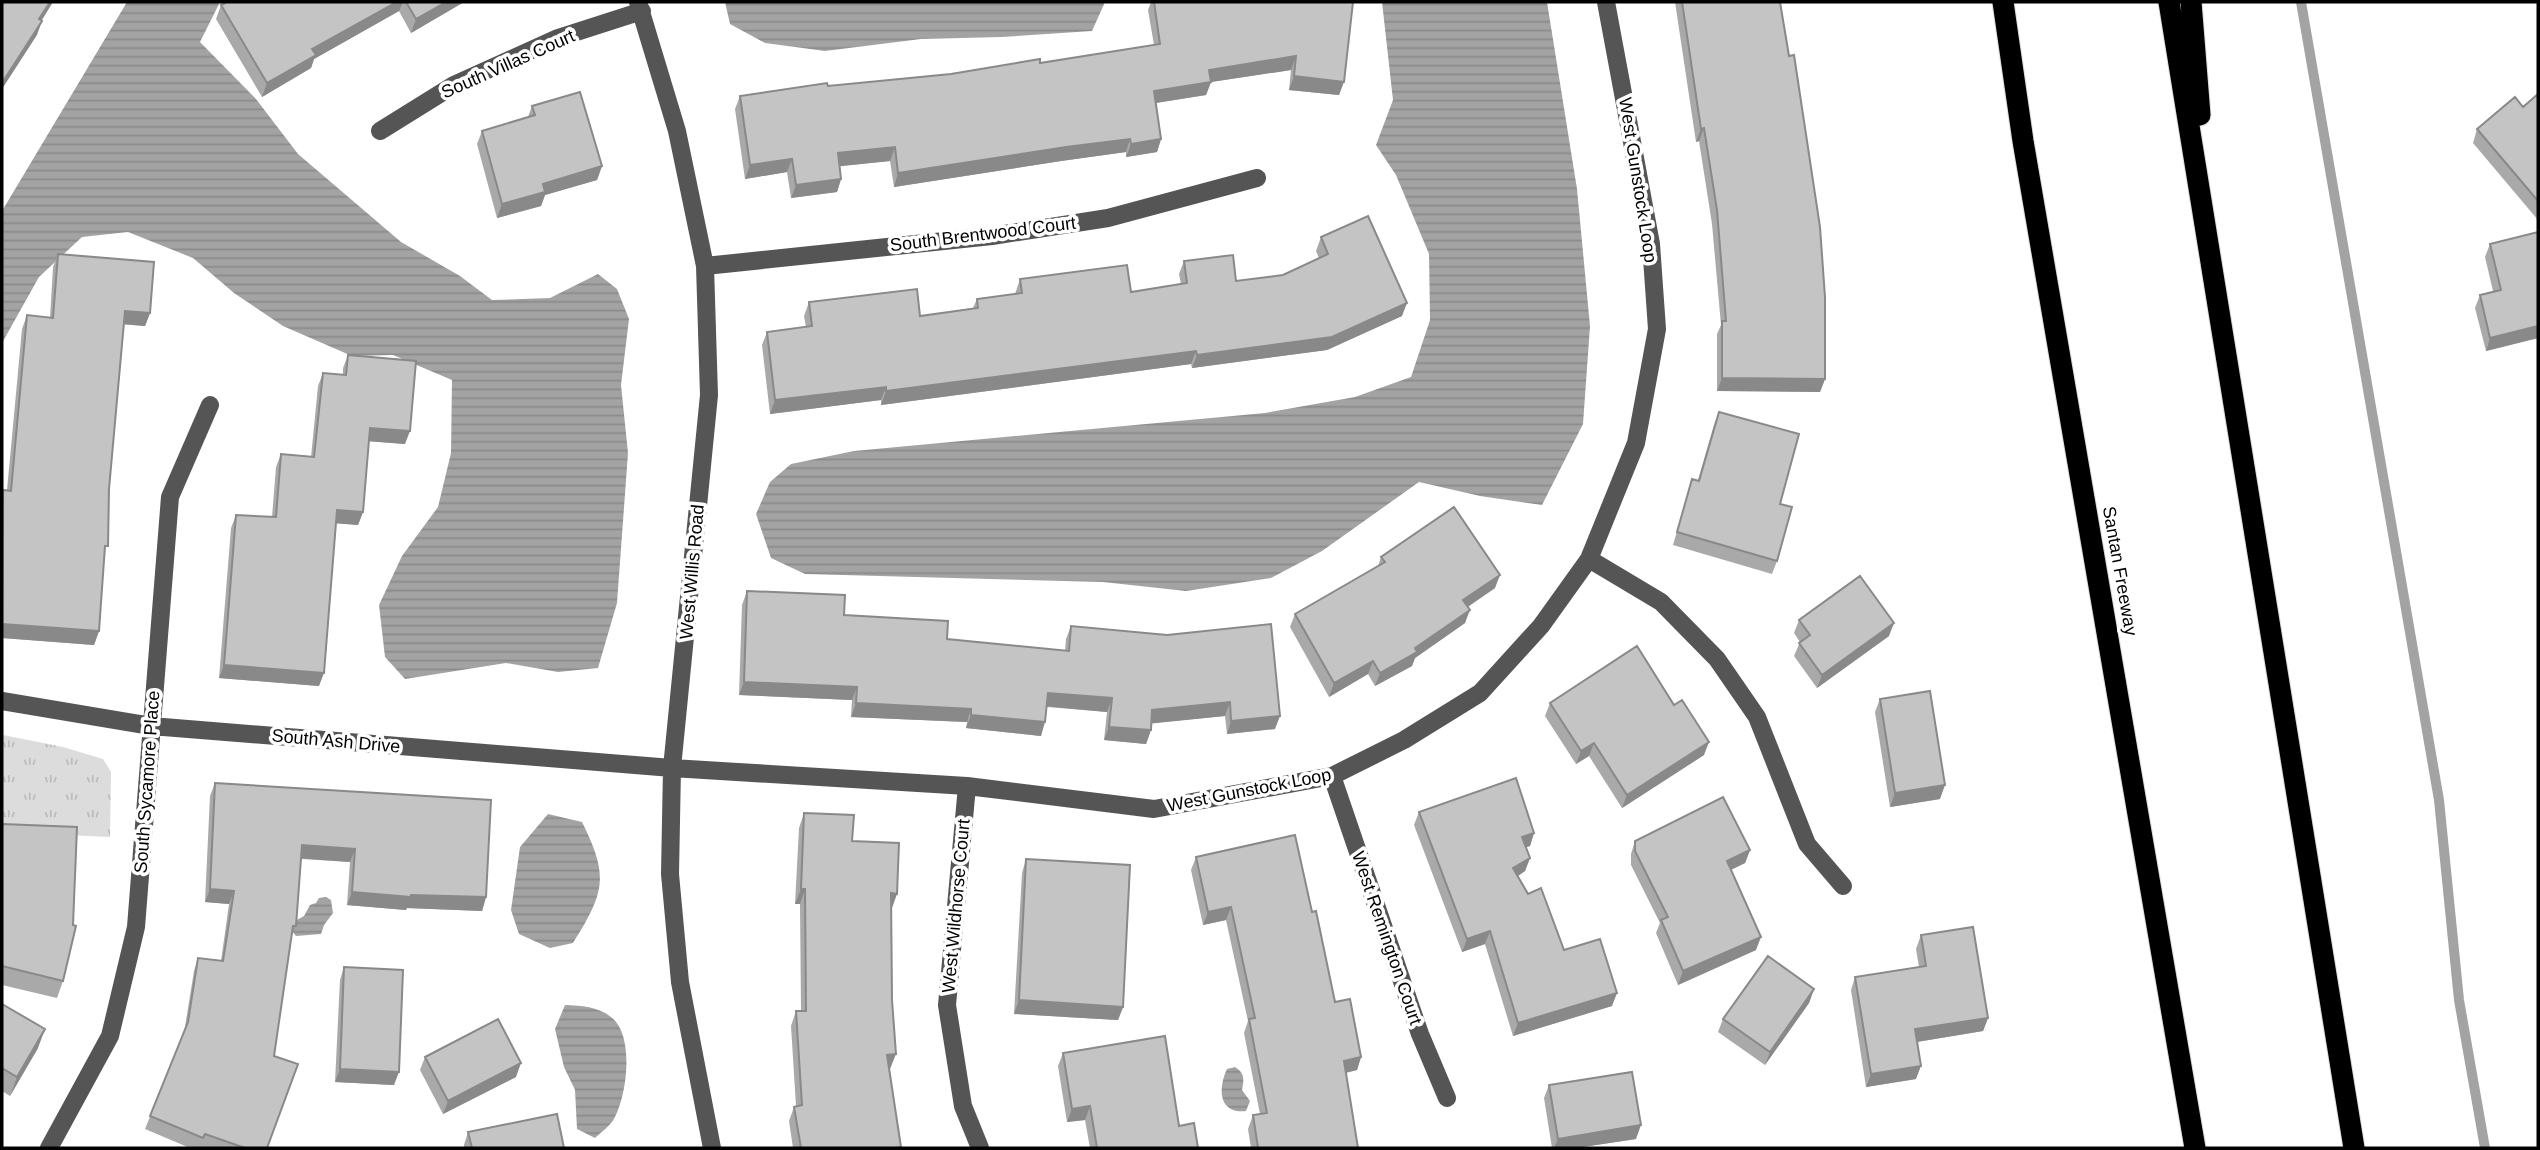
<svg xmlns="http://www.w3.org/2000/svg" width="2540" height="1150" font-family="Helvetica,sans-serif">
  <style>
    .park { fill: url(#park-tufts) }
    .water { fill: url(#water-rules) }
    .lines { fill: none; stroke-linecap: round; stroke-linejoin: round }
    .stream { stroke: #a3a3a3; stroke-width: 10 }
    .highway-casing { stroke: #dbdbdb; stroke-width: 23 }
    .minor { stroke: #555; stroke-width: 18 }
    .highway { stroke: #000; stroke-width: 21 }
    .wall { fill: #a9a9a9 }
    .shaded-wall { fill: #898989 }
    .building { fill: #c4c4c4; stroke: #898989; stroke-width: 2 }
    .labels { text-anchor: middle; stroke-width: 7; stroke-linejoin: round; paint-order: stroke }
    .street-label { font-size: 18px; fill: #000; stroke: #fff }
  </style>
  <defs>
    <pattern id="park-tufts" width="24" height="20" patternUnits="userSpaceOnUse" patternTransform="scale(1.75)"><rect width="24" height="20" fill="#dcdcdc"/><path d="M3 7l-1-3M5 7V3M7 7l1-3M15 17l-1-3M17 17v-4M19 17l1-3" fill="none" stroke="#bbb"/></pattern>
    <pattern id="water-rules" width="6" height="5" patternUnits="userSpaceOnUse" patternTransform="scale(1.75)"><rect width="6" height="5" fill="#a3a3a3"/><path d="M0 2.5h6" fill="none" stroke="#8b8b8b"/></pattern>
  </defs>
  <rect width="100%" height="100%" fill="#fff"/>
  <!-- park -->
  <path class="park" d="M3,735L63,747L103,759L111,772L110,837L2,832Z"/>
  <!-- water -->
  <path class="water" d="M127,2H220L200,42L256,99L298,154L401,242L460,276L492,300L550,298L598,274L617,289L629,319L621,385L628,453L617,603L598,668L558,672L506,663L405,679L385,657L379,605L402,556L438,507L451,453L452,380L393,355L352,356L283,326L234,293L193,258L128,232L82,237L39,277L2,343V211Z
    M725,2H1105L1092,31L1002,37L921,39L825,51L765,43L730,24Z
    M1382,2H1547L1577,189L1590,326L1583,424L1542,505L1480,496L1419,482L1322,551L1271,578L1186,591L1103,582L805,574L771,558L756,514L770,482L791,464L854,451L1265,413L1355,397L1411,377L1430,320L1429,254L1396,175L1376,145L1393,100Z
    M548,814L582,822C609,876 605,892 573,943L550,948L519,934L511,910L520,847Z
    M326,897L331,900L333,913L324,925L321,934L296,936L292,931L295,921L304,916L310,905L316,903L319,898Z
    M565,1005C582,1006 597,1006 611,1017C635,1035 627,1096 614,1119C610,1126 601,1132 595,1138L577,1129L575,1090L564,1067L555,1029Z
    M1235,1067C1245,1073 1244,1080 1242,1090L1250,1101L1246,1111C1218,1114 1218,1088 1227,1069Z"/>
  <g class="lines">
    <!-- stream -->
    <path class="stream" d="M2301,2L2439,800L2459,1000L2485,1148"/>
    <!-- highway casing -->
    <g class="highway-casing">
      <path id="highway" d="M2003,2L2023,141L2195,1148
        M2169,2L2354,1148
        M2191,2L2200,115"/>
    </g>
    <!-- minor -->
    <path class="minor" d="M638,2L677,131L705,266L709,395L672,768L670,874L680,982L712,1148
      M380,131L454,85L558,38L642,11
      M705,266L992,236L1108,218L1257,178
      M1589,559L1661,602L1717,659L1757,717L1807,844L1843,886
      M2,701L151,726L672,768L967,786L1154,809L1332,776L1404,740L1480,693L1541,626L1589,559L1636,443L1657,329L1651,244L1606,2
      M1332,776L1420,1034L1447,1098
      M967,786L947,1005L963,1106L980,1148
      M49,1148L110,1036L136,927L170,497L210,405"/>
    <!-- highway -->
    <use href="#highway" class="highway"/>
  </g>
  <!-- wall -->
  <path class="wall" d="M227,2H464L411,33L399,11L314,59L311,68L262,97L216,19L221,5Z
    M1151,2H1353L1339,95L1289,90L1291,70L1211,82L1206,95L1156,103L1161,139L1157,152L1126,157V152L1061,161L894,187L890,161L839,166L841,179L837,192L791,198L787,172L745,179L735,109L740,96L951,74L1040,63L1154,45L1148,10Z
    M1675,2H1780L1825,379L1820,392L1717,391V334L1721,325L1712,224L1699,141L1696,142Z
    M2538,94V220L2473,143L2477,129L2523,107Z
    M532,106L602,166L597,180L545,195L541,206L497,218L477,144L482,131L528,117Z
    M2538,232V338L2486,351L2475,308L2480,295L2493,291L2485,257L2490,244Z
    M1321,237L1402,316L1327,350L1192,368L1191,364L881,405V400L770,414L762,345L767,332L806,327L804,316L809,302L920,316L973,308L977,299L1015,294L1020,279L1131,292L1181,284L1179,274L1184,261L1236,281L1283,275L1319,258L1316,251Z
    M58,254L150,313L145,326L123,324L109,489L99,631L94,645L2,638V494L3,490H7L22,329L27,315L50,318L53,267Z
    M348,355L405,444L369,441L363,512L358,525L336,523L319,686L219,678L231,528L236,515L272,517L276,467L281,454L311,457L318,386L323,373L343,375V368Z
    M1719,412L1780,504L1777,561L1772,574L1673,545L1692,479L1698,480L1714,425Z
    M1381,557L1495,588L1468,607L1465,623L1415,658L1412,666L1375,686L1368,674L1329,697L1290,627L1295,614L1378,566Z
    M747,591L947,639L1065,651L1066,639L1071,626L1167,635L1275,729L1227,734L1225,716L1151,723V730L1146,744L1104,740L1107,712L1047,707L1041,736L966,728L967,722L851,717L852,700L739,695L742,605Z
    M1799,620L1889,636L1817,688L1794,656L1800,642L1794,633Z
    M1880,699L1940,799L1890,807L1875,712Z
    M1550,703L1704,755L1622,808L1589,756L1576,764L1545,716Z
    M215,783L486,897L482,911L407,908L406,910L347,905L350,862L301,859L291,940L274,1056L267,1148H190L145,1129L184,1033L194,971L198,958L221,961L229,904L205,902L210,796Z
    M1419,812L1534,833L1530,846L1526,847L1530,858L1525,871L1518,876L1564,950L1612,1006L1513,1036L1485,944L1462,952L1414,825Z
    M804,813L852,841L892,908L890,1069H889L901,1148H793L789,1121L794,1107L796,1106L791,1026L796,1011H801L800,904H795L799,828Z
    M2,824L63,981L57,998L2,985Z
    M1635,841L1750,850L1745,863L1731,870L1756,950L1678,985L1656,933L1660,923L1631,865V854Z
    M1196,857L1312,912L1335,1002L1361,1057L1357,1070L1346,1073L1358,1148H1251L1248,1129L1253,1115L1260,1114L1244,1033L1248,1021L1226,920L1203,925L1191,870Z
    M1026,859L1123,1007L1118,1020L1014,1014L1022,873Z
    M1921,935L1988,1018L1983,1031L1917,1042L1916,1079L1866,1087L1851,990L1855,977L1919,967L1916,949Z
    M344,967L394,1085L335,1082L340,980Z
    M1814,989L1809,1003L1765,1065L1718,1032L1723,1019Z
    M2,1004L38,1048L10,1096L2,1091Z
    M1063,1053L1179,1126L1198,1148H1090L1085,1120L1067,1122L1058,1066Z
    M425,1057L516,1077L443,1114L420,1070Z
    M1549,1085L1636,1139L1576,1148H1552L1544,1098Z
    M468,1132L564,1148H464V1145Z"/>
  <!-- shaded-wall -->
  <path class="shaded-wall" d="M50,2H53L34,33L39,19Z
    M397,2H403L399,11L314,59L311,68L262,97L267,83L312,49Z
    M446,2H464L411,33L416,19Z
    M42,21L37,35L2,89V83Z
    M1296,56L1291,70L1211,82L1206,95L1149,104L1154,91L1209,70Z
    M1294,76L1344,82L1339,95L1289,90Z
    M1704,128L1699,141L1696,142L1701,129Z
    M1130,139L1126,152L1061,161L894,187L898,173L1066,147Z
    M1161,139L1157,152L1126,157L1131,144Z
    M895,147L890,161L833,167L838,153Z
    M792,159L787,172L745,179L750,165Z
    M602,166L597,180L545,195L541,206L497,218L502,204L543,184Z
    M841,179L837,192L791,198L796,185Z
    M1407,303L1402,316L1327,350L1192,368L1197,355Z
    M125,311L150,313L145,326L120,324Z
    M2538,326V338L2486,351L2490,338Z
    M1196,351L1191,364L881,405L886,391Z
    M1722,378L1825,379L1820,392L1717,391Z
    M886,387L881,400L770,414L775,400Z
    M370,428L410,431L405,444L365,441Z
    M337,510L363,512L358,525L332,523Z
    M1500,575L1495,588L1458,613L1463,600Z
    M1470,610L1465,623L1415,658L1412,666L1375,686L1380,673Z
    M1894,623L1889,636L1817,688L1822,675Z
    M2,624L99,631L94,645L2,638Z
    M1373,661L1368,674L1329,697L1334,683Z
    M224,665L324,673L319,686L219,678Z
    M744,682L857,687L852,700L739,695Z
    M1048,693L1112,698L1107,712L1043,706Z
    M1230,702L1225,716L1147,724L1152,710Z
    M856,703L971,709L967,722L851,717Z
    M971,715L1045,722L1041,736L966,728Z
    M1280,716L1275,729L1227,734L1231,721Z
    M1109,727L1151,730L1146,744L1104,740Z
    M1709,742L1704,755L1622,808L1627,795Z
    M1594,743L1589,756L1576,764L1581,751Z
    M1945,785L1940,799L1890,807L1895,793Z
    M1534,833L1530,846L1517,850L1522,837Z
    M302,845L355,849L350,862L297,858Z
    M1750,850L1745,863L1722,874L1727,861Z
    M1530,858L1525,871L1509,882L1513,868Z
    M210,889L234,891L229,904L205,902Z
    M801,889H805L800,904H795Z
    M352,892L486,897L482,911L407,908L406,910L347,905Z
    M891,893L897,894L892,908H886Z
    M1231,907L1226,920L1203,925L1208,912Z
    M1490,931L1485,944L1462,952L1467,939Z
    M1761,937L1756,950L1678,985L1683,971Z
    M1814,989L1809,1003L1765,1065L1770,1052Z
    M1617,993L1612,1006L1513,1036L1518,1023Z
    M1019,1000L1123,1007L1118,1020L1014,1014Z
    M1988,1018L1983,1031L1910,1043L1915,1029Z
    M45,1029L38,1048L10,1096L17,1077Z
    M896,1054L890,1069L882,1070L887,1055Z
    M1361,1057L1357,1070L1339,1074L1344,1061Z
    M521,1063L516,1077L443,1114L448,1101Z
    M1921,1066L1916,1079L1866,1087L1871,1074Z
    M340,1069L399,1072L394,1085L335,1082Z
    M1090,1106L1085,1120L1067,1122L1072,1109Z
    M1641,1125L1636,1139L1576,1148H1554L1558,1139Z"/>
  <!-- building -->
  <path class="building" d="M2,2H50L39,19L42,21L2,83Z
    M227,2H397L312,49L316,55L267,83L221,5Z
    M406,2H446L416,19Z
    M1154,2H1353L1344,82L1294,76L1296,56L1209,70L1211,82L1154,91L1161,139L1131,144L1130,139L1066,147L898,173L895,147L838,153L841,179L796,185L792,159L750,165L740,96L827,83L828,86L951,74L1040,59V63L1160,44Z
    M1682,2H1780L1789,56L1794,55L1820,227L1825,297V379L1722,378V321H1726L1717,210L1704,128L1701,129Z
    M580,92L602,166L543,184L545,192L502,204L482,131L535,115L532,106Z
    M2538,94V201L2477,129L2515,97L2523,107Z
    M1368,216L1407,303L1332,337L1197,355L1196,351L886,391V387L775,400L767,332L812,326L809,302L917,289L920,316L978,308L977,299L1022,293L1020,279L1127,265L1131,292L1187,283L1184,261L1233,255L1236,281L1283,275L1328,254L1321,237Z
    M2538,232V326L2490,338L2480,295L2501,290L2490,244Z
    M58,254L154,262L150,313L125,311L109,489L108,546H105L99,631L2,624L3,490L11,491L27,315L53,318Z
    M348,355L416,361L410,431L370,428L363,512L337,510L324,673L224,665L236,515L276,517L281,454L314,457L323,373L346,375Z
    M1719,412L1799,434L1780,504L1792,507L1777,561L1677,532L1692,479L1699,481Z
    M1454,507L1500,575L1463,600L1470,610L1415,648L1417,652L1380,673L1373,661L1334,683L1295,614L1385,562L1381,557Z
    M1860,576L1894,623L1822,675L1799,643L1810,635L1799,620Z
    M747,591L845,595L844,615L948,621L947,639L1069,651L1071,626L1167,635L1271,624L1280,716L1231,721L1230,702L1152,710L1151,730L1109,727L1112,698L1048,693L1045,722L971,715V709L856,703L857,687L744,682Z
    M1637,646L1674,705L1682,700L1709,742L1627,795L1594,743L1581,751L1550,703Z
    M1930,691L1945,785L1895,793L1880,699Z
    M1516,778L1534,833L1522,837L1530,858L1513,868L1528,894L1541,888L1564,950L1600,939L1617,993L1518,1023L1490,931L1467,939L1419,812Z
    M215,783L491,800L486,897L411,895V897L352,892L355,849L302,845L296,926H293L274,1056L298,1064L267,1148H245L205,1134L203,1138L150,1116L188,1022L198,958L223,961L234,891L210,889Z
    M1723,797L1750,850L1727,861L1761,937L1683,971L1661,920L1668,917L1635,851V841Z
    M804,813L854,815L852,841L899,843L897,894L891,893L892,1000L896,1054L887,1055L901,1147L894,1148H801L794,1107L802,1105L796,1011H806L805,889H801Z
    M2,824L77,827L73,925L76,926L63,981L2,966Z
    M1295,835L1312,912L1316,911L1335,1002L1350,999L1361,1057L1344,1061L1358,1148H1258L1253,1115L1267,1113L1249,1019L1255,1018L1231,907L1208,912L1196,857Z
    M1026,859L1130,865L1123,1007L1019,1000Z
    M1973,927L1988,1018L1915,1029L1921,1066L1871,1074L1855,977L1926,966L1921,935Z
    M1768,956L1814,989L1770,1052L1723,1019Z
    M344,967L403,970L399,1072L340,1069Z
    M2,1004L45,1029L17,1077L2,1068Z
    M498,1019L521,1063L448,1101L425,1057Z
    M1165,1036L1179,1126L1194,1123L1198,1148H1097L1090,1106L1072,1109L1063,1053Z
    M1632,1072L1641,1125L1558,1139L1549,1085Z
    M557,1114L564,1148H472L468,1132Z"/>
  <g class="labels">
    <!-- street labels -->
    <g class="street-label">
      <text transform="translate(508 64) rotate(-24)" y="6">South Villas Court</text>
      <text transform="translate(1638 180) rotate(81)" y="6">West Gunstock Loop</text>
      <text transform="translate(983 234) rotate(-7)" y="6">South Brentwood Court</text>
      <text transform="translate(2120 571) rotate(80)" y="6">Santan Freeway</text>
      <text transform="translate(692 572) rotate(-85)" y="6">West Willis Road</text>
      <text transform="translate(336 741) rotate(5)" y="6">South Ash Drive</text>
      <text transform="translate(147 782) rotate(-86)" y="6">South Sycamore Place</text>
      <text transform="translate(1249 790) rotate(-11)" y="6">West Gunstock Loop</text>
      <text transform="translate(956 906) rotate(-85)" y="6">West Wildhorse Court</text>
      <text transform="translate(1387 938) rotate(71)" y="6">West Remington Court</text>
    </g>
  </g>
  <!-- border -->
  <rect width="2540" height="1150" fill="none" stroke="#000000" stroke-width="7"/>
</svg>
